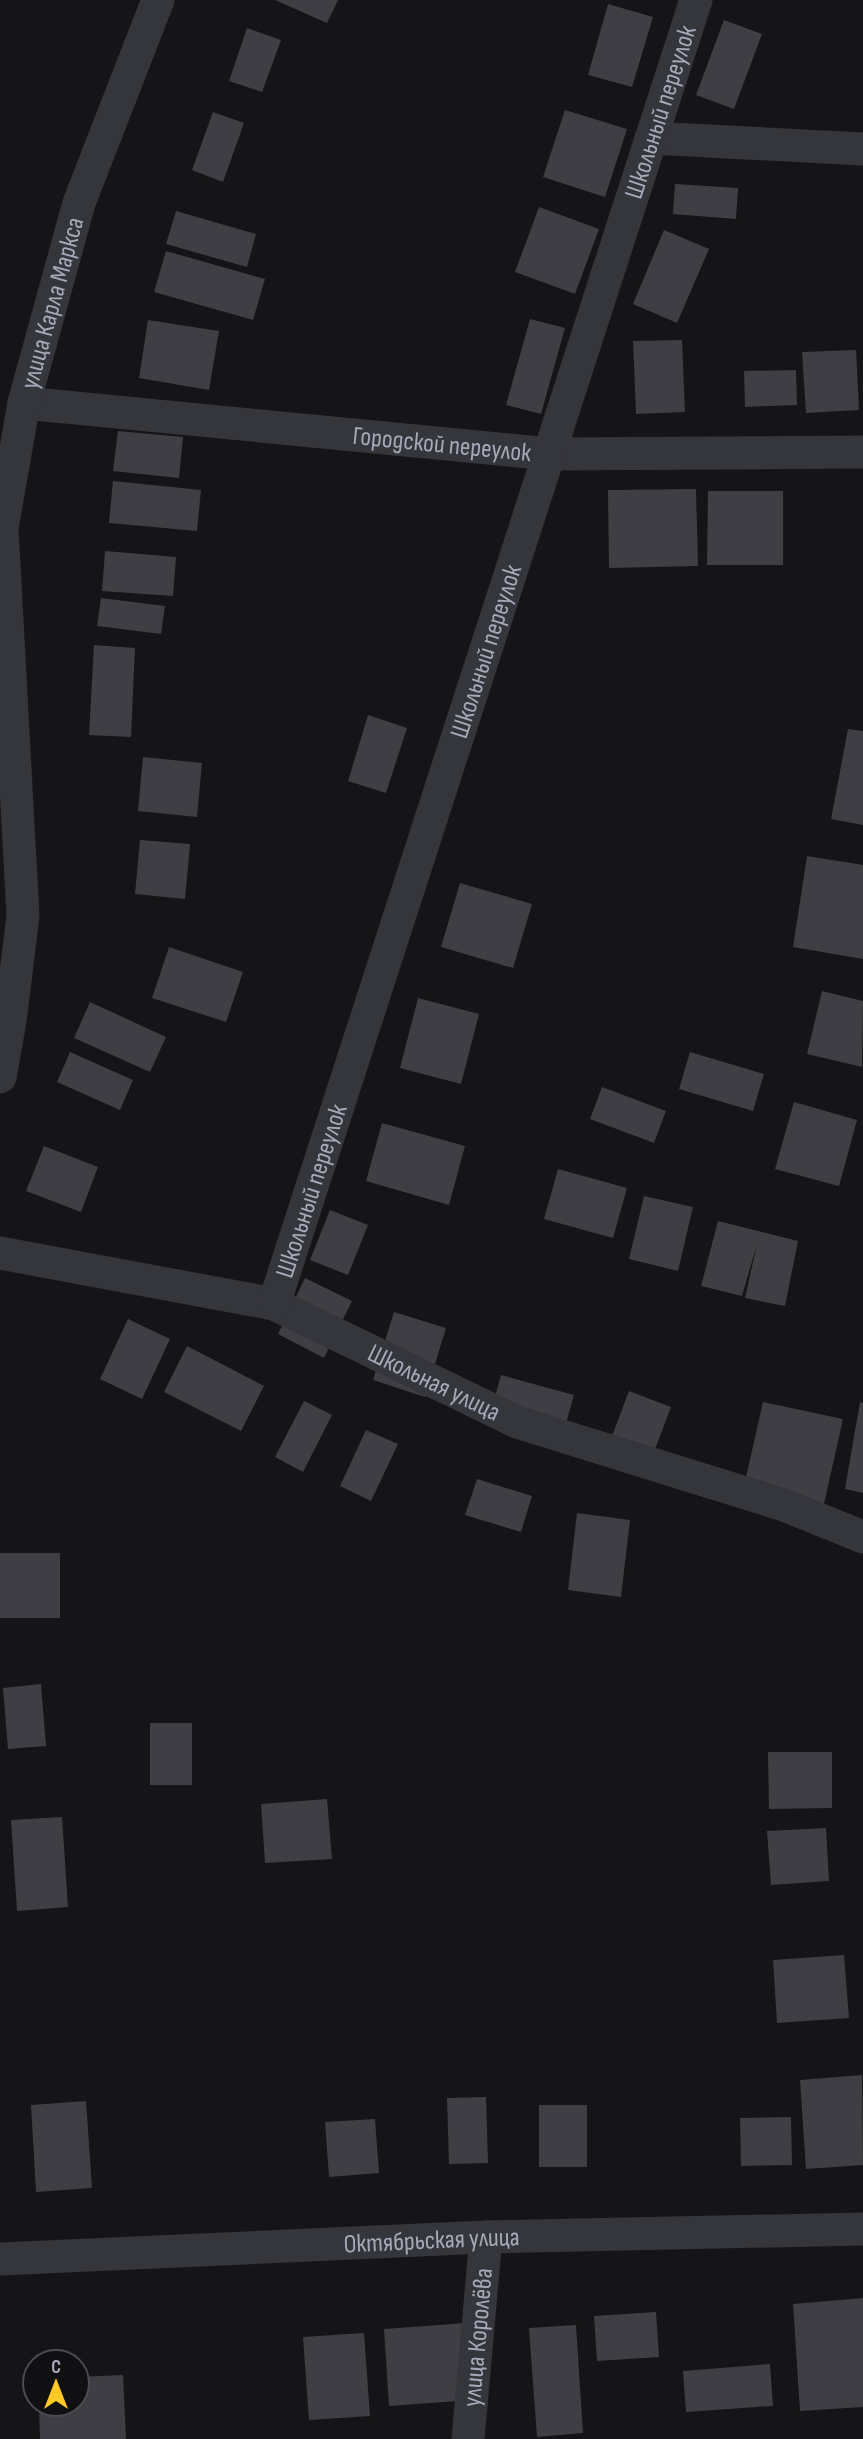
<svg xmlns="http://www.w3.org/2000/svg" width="863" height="2439" font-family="'Sofia Sans Condensed',sans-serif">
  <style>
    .building { fill: #3e3e44 }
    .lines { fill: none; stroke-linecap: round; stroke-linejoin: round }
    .street { stroke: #35363c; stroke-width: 33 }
    .labels { text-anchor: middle; stroke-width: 5; stroke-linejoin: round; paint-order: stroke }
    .street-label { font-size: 26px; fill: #a5a9b8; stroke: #100f11 }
  </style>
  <rect width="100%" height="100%" fill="#151416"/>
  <!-- building -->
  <path class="building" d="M275,0H338L327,23Z
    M608,4L653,17L632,87L588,75Z
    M724,20L762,34L734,109L696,95Z
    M247,28L281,40L262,92L229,81Z
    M565,110L627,129L605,197L543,177Z
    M213,112L244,123L223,182L192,170Z
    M675,184L738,188L736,219L673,214Z
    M539,207L599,229L575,294L515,272Z
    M176,211L256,234L247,267L166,244Z
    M664,230L709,249L677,323L633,304Z
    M166,251L265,279L253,320L154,292Z
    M530,319L565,328L541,414L506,405Z
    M148,320L219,331L209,390L139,378Z
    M682,340L685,412L636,414L633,341Z
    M856,350L859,410L806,413L802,352Z
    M796,370L797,405L745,407L744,371Z
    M118,431L183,437L179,478L113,471Z
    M113,481L201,490L197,531L109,523Z
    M696,489L698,566L609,568L608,490Z
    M708,491H783V565H707Z
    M105,551L176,557L173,596L102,591Z
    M101,598L165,606L161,634L97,626Z
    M94,645L135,648L131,737L89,735Z
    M368,715L407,728L386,793L348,781Z
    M848,729L863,731V825L831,819Z
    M143,757L202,763L197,817L138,811Z
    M140,840L190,844L185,899L135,894Z
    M807,856L863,865V959L793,947Z
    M460,883L532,904L513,968L441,947Z
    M169,947L243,972L226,1022L152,998Z
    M822,991L863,1001L862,1067L807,1054Z
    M418,998L479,1014L461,1084L400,1068Z
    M90,1002L166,1037L150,1072L74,1038Z
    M70,1052L133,1080L120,1110L57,1082Z
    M690,1052L764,1074L753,1111L679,1089Z
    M602,1087L666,1111L654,1143L590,1119Z
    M794,1102L857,1120L839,1186L775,1169Z
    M382,1123L465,1146L449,1205L366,1181Z
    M44,1146L98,1167L81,1212L26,1191Z
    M558,1169L627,1188L613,1238L544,1219Z
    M644,1196L693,1207L678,1271L629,1259Z
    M330,1210L368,1225L348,1275L310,1260Z
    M718,1221L798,1241L785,1306L745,1298L757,1244L742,1296L701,1286Z
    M305,1278L352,1301L324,1358L278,1334Z
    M394,1312L446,1328L425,1397L373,1380Z
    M128,1319L170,1339L142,1399L100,1379Z
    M187,1346L264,1386L241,1431L164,1392Z
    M501,1375L574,1395L563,1434L490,1415Z
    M629,1391L671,1407L651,1460L609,1444Z
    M304,1401L332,1415L303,1472L275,1457Z
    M763,1402L843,1419L824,1504L744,1486Z
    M860,1402L863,1403V1493L845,1489Z
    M366,1430L398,1444L371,1501L340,1486Z
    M477,1479L532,1496L521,1532L465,1515Z
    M577,1513L630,1520L621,1597L568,1590Z
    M0,1553H60V1618H0Z
    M41,1684L46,1746L8,1749L3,1688Z
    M150,1723H192V1785H150Z
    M768,1752H832V1808L769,1809Z
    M327,1799L332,1859L265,1863L261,1804Z
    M62,1817L68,1907L17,1911L11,1820Z
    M826,1828L829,1881L771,1885L767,1831Z
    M844,1955L849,2018L777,2023L773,1960Z
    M862,2075L863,2165L806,2169L800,2080Z
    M486,2097L488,2163L449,2164L447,2098Z
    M86,2101L92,2188L36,2192L31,2105Z
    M539,2105H587V2167H539Z
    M791,2117L792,2165L741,2166L740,2118Z
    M375,2119L379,2173L329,2177L325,2122Z
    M863,2298V2407L800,2411L793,2304Z
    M656,2312L659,2357L597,2361L594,2316Z
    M466,2323L472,2400L389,2406L384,2329Z
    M576,2325L583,2433L537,2437L529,2328Z
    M364,2333L370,2416L309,2420L303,2337Z
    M770,2364L773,2406L686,2412L683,2371Z
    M123,2375L126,2439H40L39,2404H77V2377Z"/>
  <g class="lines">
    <!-- street -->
    <g class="street">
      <path d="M651,138L863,149"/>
      <path id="s1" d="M24,403L550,454L863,452"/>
      <path id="s2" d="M0,1077L10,1021L23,916L2,528L24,403L79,203L158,0"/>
      <path id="s3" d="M0,1253L274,1304L517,1422L784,1505L863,1537"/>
      <path id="s4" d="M274,1304L696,0"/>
      <path id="s5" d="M0,2259L486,2237L863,2229"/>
      <path id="s6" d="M468,2439L486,2237"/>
    </g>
  </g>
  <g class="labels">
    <!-- street labels -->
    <g class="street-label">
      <text dy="9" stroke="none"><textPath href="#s4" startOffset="1253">Школьный переулок</textPath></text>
      <text dy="9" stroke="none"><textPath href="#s2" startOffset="782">улица Карла Маркса</textPath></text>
      <text dy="9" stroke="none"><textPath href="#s1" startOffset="420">Городской переулок</textPath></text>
      <text dy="9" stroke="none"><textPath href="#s4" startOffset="686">Школьный переулок</textPath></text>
      <text dy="9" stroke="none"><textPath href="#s4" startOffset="119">Школьный переулок</textPath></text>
      <text dy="9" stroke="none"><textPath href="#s3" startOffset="457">Школьная улица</textPath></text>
      <text dy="9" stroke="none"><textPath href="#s5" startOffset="432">Октябрьская улица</textPath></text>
      <text dy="9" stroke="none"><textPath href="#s6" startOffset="102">улица Королёва</textPath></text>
    </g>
  </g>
  <!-- north arrow -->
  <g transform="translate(56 2383)"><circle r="33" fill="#100f11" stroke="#4c4d54" stroke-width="2"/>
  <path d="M0-5L12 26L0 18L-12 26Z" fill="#fec825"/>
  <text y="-10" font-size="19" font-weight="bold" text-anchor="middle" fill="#a5a9b8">С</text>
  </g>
</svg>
